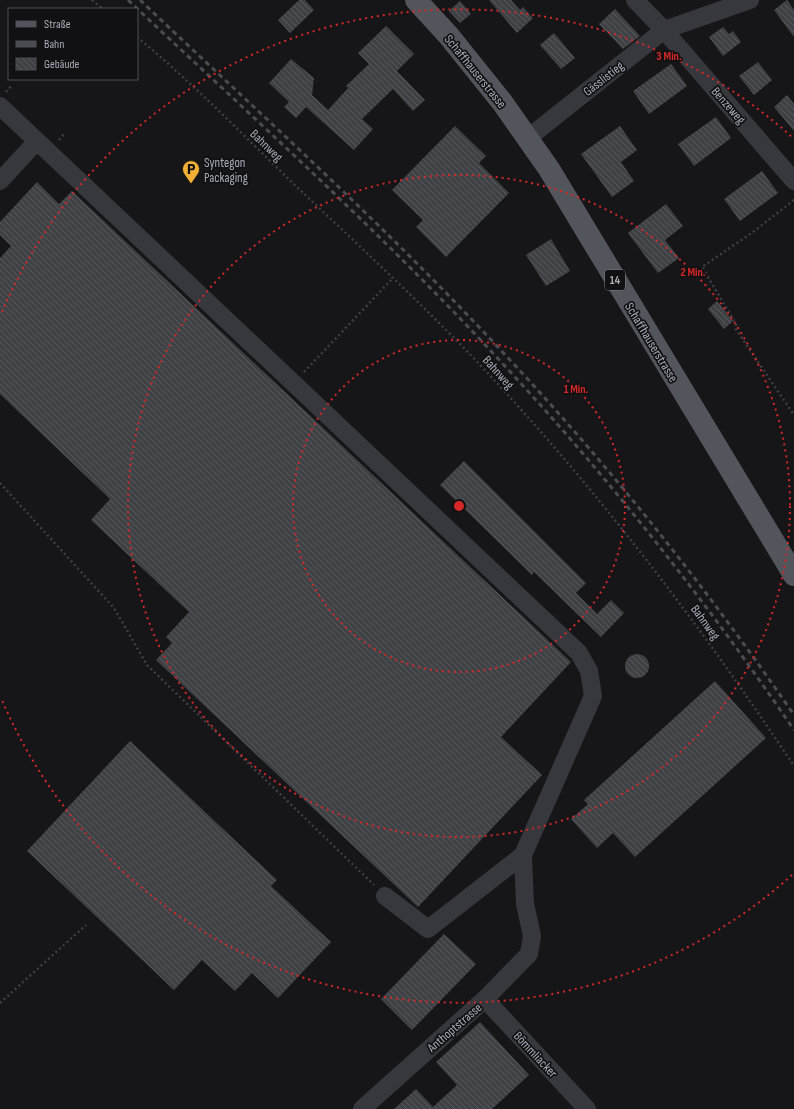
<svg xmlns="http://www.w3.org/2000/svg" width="794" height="1109" font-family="'Sofia Sans Condensed',sans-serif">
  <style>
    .building { fill: url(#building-back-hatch) }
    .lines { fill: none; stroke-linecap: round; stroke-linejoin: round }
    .path { stroke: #3d3f44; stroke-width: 2.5; stroke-dasharray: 2 3; stroke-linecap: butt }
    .minor { stroke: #37383d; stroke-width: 18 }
    .major { stroke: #53555c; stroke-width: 22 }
    .rail { stroke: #4a4c52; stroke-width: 3; stroke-dasharray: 5 4; stroke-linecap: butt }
    .ring { fill: none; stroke: #d62828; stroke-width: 2; stroke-dasharray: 2 4 }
    .labels { text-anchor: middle; stroke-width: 3.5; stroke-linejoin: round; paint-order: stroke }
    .shield { fill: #111113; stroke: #7b7e86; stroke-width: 1 }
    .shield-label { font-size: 12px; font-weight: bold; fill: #a8adb8 }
    .street-label { font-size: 13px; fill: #a8adb8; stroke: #111113 }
    .poi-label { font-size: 13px; fill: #a8adb8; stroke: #111113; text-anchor: start }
    .centre { fill: #d62828; stroke: #111113; stroke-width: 2 }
    .ring-label { font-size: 12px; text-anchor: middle; font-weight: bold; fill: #d62828; stroke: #111113; stroke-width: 3.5; stroke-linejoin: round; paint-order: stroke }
  </style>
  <defs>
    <pattern id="building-back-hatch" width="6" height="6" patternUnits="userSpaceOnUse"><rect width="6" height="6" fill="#404145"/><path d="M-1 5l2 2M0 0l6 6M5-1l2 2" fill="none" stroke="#595a5e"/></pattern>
  </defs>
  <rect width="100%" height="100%" fill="#161618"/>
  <!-- building -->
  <path class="building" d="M299,0H305L314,10L290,33L278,20Z
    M489,0H511L520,10L523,7L533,18L517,33Z
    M787,0L794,10V37L774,10Z
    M460,1L471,14L460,23L449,11Z
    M615,9L640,36L623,49L599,24Z
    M386,26L414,54L397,71L425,100L413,111L393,89L362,119L373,129L354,150L306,107L296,118L284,107L289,102L269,83L291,59L314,78L312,95L328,110L348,88L346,86L369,64L358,53Z
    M723,27L729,34L733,31L741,42L723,56L709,37Z
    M554,33L575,58L561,69L540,45Z
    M758,62L772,80L754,95L739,76Z
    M671,64L687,86L649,114L633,91Z
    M787,95L794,104V131L774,107Z
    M716,117L731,138L694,166L678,144Z
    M455,126L486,156L479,163L509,193L446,257L416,227L423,220L392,190Z
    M620,126L637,150L621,162L634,181L612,197L581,154Z
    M762,171L778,193L740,221L724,199Z
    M37,182L59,204L72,191L571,662L501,737L542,775L418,907L156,660L172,643L166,637L189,612L91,520L110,499L0,394V258L11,246L0,235V222Z
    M666,204L683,226L665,240L679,258L658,273L628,233Z
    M551,239L570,271L546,286L526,255Z
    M717,301L733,321L724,329L708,309Z
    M464,461L586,583L576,593L597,614L611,600L624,613L601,637L534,572L532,575L440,485Z
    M625 666a12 12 0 1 1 24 0a12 12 0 1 1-24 0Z
    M715,681L766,738L635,857L613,833L597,848L571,819L588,804L584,800Z
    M130,741L277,880L271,886L331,942L278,998L252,973L235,991L202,960L174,990L27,851Z
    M444,934L476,964L412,1030L381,999Z
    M480,1022L529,1075L492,1109H394L416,1089L433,1107L457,1085L436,1062Z"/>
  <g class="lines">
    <!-- path -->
    <path class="path" d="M92,0L103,9
      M137,37C194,84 246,138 299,189C354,241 410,293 463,347C587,476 695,617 794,766
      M6,92L12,85
      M59,140L65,133
      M794,200L753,232L702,267L736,324L735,328L794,415
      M304,372L393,278
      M0,483L114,608L147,665L374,885
      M0,1003L86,925"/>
    <!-- minor -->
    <path class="minor" d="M635,0L664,30L794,181
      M0,106L579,653L589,671L593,696L523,855L525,904L532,936L529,954L485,999L362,1109
      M528,138L664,30L750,0
      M0,181L37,141
      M385,896L428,929L523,855
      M485,999L587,1109"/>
    <!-- major -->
    <path class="major" d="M416,0L449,36L502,102L549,169L794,575"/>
    <!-- rail -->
    <path class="rail" d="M128,0C250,115 375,227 489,349C601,468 702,595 794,730
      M140,0C259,113 382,223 494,343C604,459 704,584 794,715"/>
  </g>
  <!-- distance rings -->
  <g class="ring">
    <circle cx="459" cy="506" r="166"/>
    <circle cx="459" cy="506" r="331"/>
    <path d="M792 875A497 497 0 0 1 2 700M2 312A497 497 0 0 1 792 137"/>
  </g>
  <!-- icons -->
  <defs>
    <g id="parking-pin" transform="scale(0.9)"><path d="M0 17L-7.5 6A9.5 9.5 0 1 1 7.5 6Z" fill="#f2b134" stroke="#111113"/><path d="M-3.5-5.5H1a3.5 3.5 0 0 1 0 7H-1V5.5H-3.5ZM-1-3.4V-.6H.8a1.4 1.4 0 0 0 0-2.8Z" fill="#111"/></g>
  </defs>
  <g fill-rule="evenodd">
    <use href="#parking-pin" x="191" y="169"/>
  </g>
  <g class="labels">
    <!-- shield labels -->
    <rect class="shield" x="605" y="270" width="20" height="20" rx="3"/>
    <g class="shield-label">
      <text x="615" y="284">14</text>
    </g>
    <!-- street labels -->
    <g class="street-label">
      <text transform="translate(476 71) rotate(51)" y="5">Schaffhauserstrasse</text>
      <text transform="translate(603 78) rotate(-38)" y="5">Gässlistieg</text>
      <text transform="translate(729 105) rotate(49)" y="5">Benzeweg</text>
      <text transform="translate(267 145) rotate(44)" y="5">Bahnweg</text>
      <text transform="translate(652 342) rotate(59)" y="5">Schaffhauserstrasse</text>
      <text transform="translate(499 372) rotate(48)" y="5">Bahnweg</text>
      <text transform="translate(706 622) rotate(54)" y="5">Bahnweg</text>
      <text transform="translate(454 1027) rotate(-41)" y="5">Anthoptstrasse</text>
      <text transform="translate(536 1054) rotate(47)" y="5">Bömmliacker</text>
    </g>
    <!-- poi labels -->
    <g class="poi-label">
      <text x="204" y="167">Syntegon<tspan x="204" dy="15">Packaging</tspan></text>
    </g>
  </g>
  <circle cx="459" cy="506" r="6" class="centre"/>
  <g class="ring-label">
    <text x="669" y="60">3 Min.</text>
    <text x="693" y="276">2 Min.</text>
    <text x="576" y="393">1 Min.</text>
  </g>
  <!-- legend -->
  <rect x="8" y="8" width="130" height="72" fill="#111113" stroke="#4d4f55"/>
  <rect x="16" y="21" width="20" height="6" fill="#53555c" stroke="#4d4f55"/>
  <text x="44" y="28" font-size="12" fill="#a8adb8">Straße</text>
  <rect x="16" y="41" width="20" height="6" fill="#4a4c52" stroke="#4d4f55"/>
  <text x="44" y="48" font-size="12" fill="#a8adb8">Bahn</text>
  <rect x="16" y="58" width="20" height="12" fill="url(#building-back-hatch)" stroke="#4d4f55"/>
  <text x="44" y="68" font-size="12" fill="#a8adb8">Gebäude</text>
</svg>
